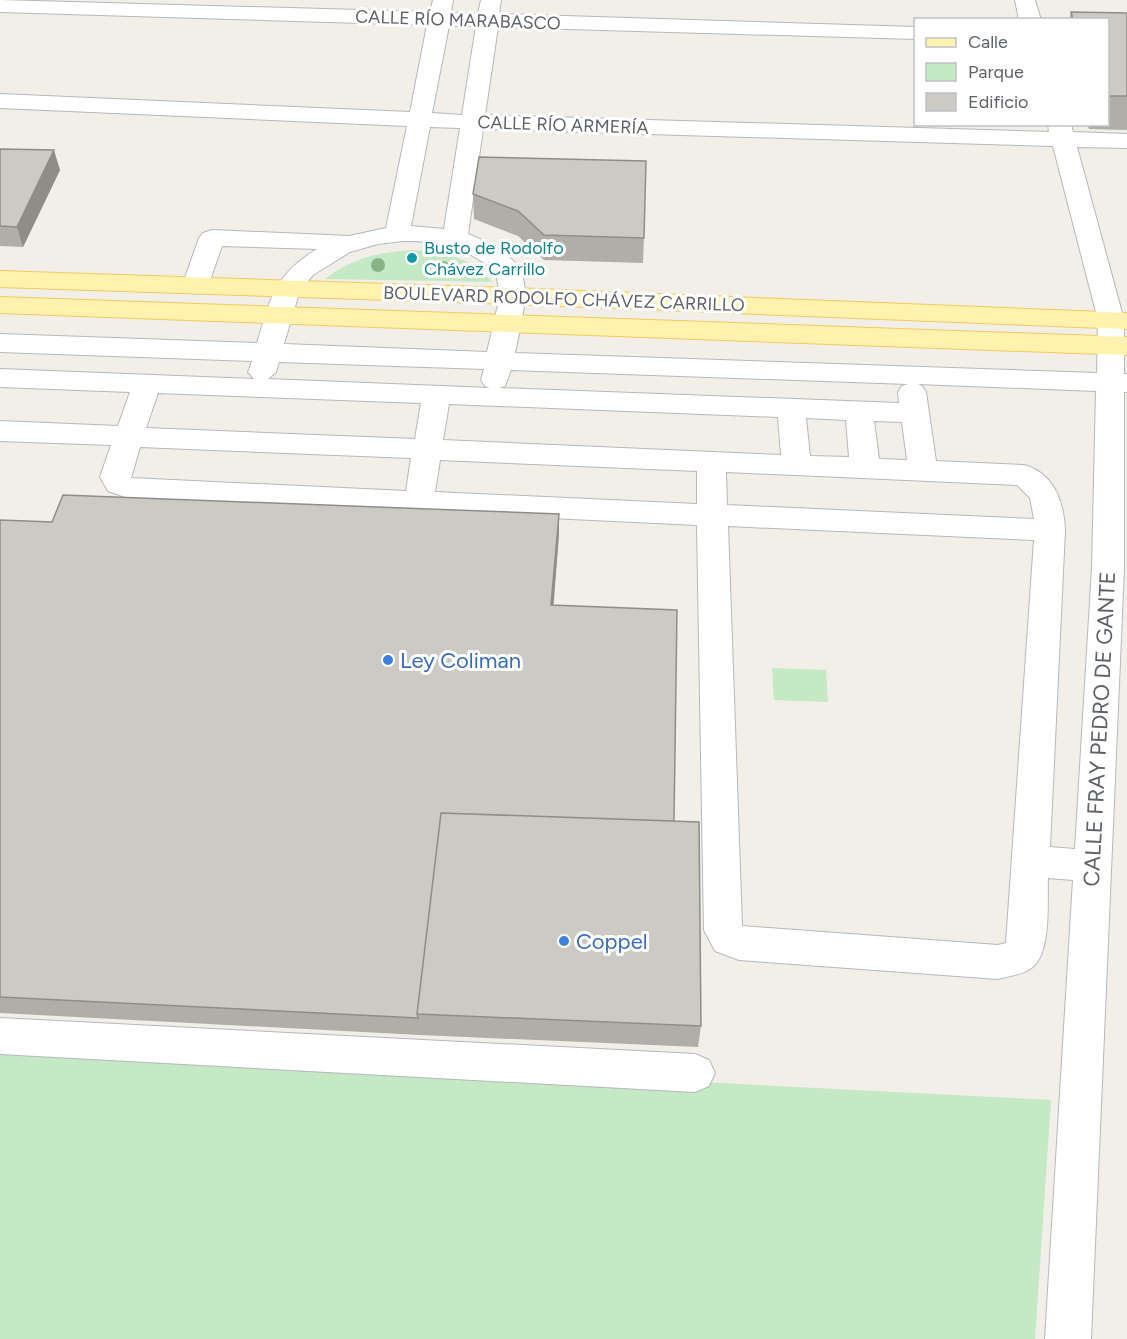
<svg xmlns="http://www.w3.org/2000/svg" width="1127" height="1339" font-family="Figtree,sans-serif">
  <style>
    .green { fill: #c5e8c5 }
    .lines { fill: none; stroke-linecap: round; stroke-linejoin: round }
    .minor-casing { stroke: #b5b8bc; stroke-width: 2 }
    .major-casing { stroke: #f2c960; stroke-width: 2 }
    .minor { fill: #fff; fill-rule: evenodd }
    .major { fill: #fff2af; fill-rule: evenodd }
    .tree { fill: #89b387 }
    .wall { fill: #afaea9 }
    .shaded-wall { fill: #8f8d8a }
    .building { fill: #cccac5; stroke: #8f8d8a; stroke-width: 1.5 }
    .culture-dot { fill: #0f9aa8; stroke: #fff; stroke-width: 2 }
    .shop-dot { fill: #3f7fe0; stroke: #fff; stroke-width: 2 }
    .labels { text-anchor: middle; stroke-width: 6; stroke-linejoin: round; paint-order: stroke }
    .far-street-label { font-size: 18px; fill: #5f6368; stroke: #fff }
    .far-culture-label { font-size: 18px; fill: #0d838f; stroke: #fff; text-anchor: start }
    .shop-label { font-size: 22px; fill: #366cbe; stroke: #fff; text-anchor: start }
    .street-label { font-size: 22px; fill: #5f6368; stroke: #fff }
  </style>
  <rect width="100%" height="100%" fill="#f1efe8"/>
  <!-- green -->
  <path class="green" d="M412,250C447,253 468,256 493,282L325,279C354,257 377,253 412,250Z
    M772,668L826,670L828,702L774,700Z
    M0,1046L1051,1100L1035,1339H0Z"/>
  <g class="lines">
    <!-- minor casing -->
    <g class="minor-casing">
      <path id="minor" d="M0,0L430,12L433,0H453L451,13L478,14L481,0H501L499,14L916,27V39L498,27L485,115L1049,132L1048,124H1071L1073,132L1127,134V148L1077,147L1124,320V374H1127V392H1124V568L1091,1339H1045L1073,880L1048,878C1047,901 1052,956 1030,969C1021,975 1008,976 998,979L739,960L715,951L704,930L697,525L128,498L108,491L100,477L111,445L0,441V421L118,426L130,392L0,387V369L254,379L248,372L252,361L0,352V334L257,343C271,298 273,276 317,249L222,246L208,286L204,292L195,294L186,292L182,286L199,238L203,233L212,230L349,236L386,228L407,126L0,108V94L410,112L427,25L0,12ZM449,26H476L462,115L432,113ZM430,127L460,128L444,229L411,226ZM483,129L1053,146L1098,320L1097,373L515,353C528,288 540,263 468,234ZM403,241C439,240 468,248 496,272L500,296L487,352L284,344L300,290L313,275L350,252L378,244ZM279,362L484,369L481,380L485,386L490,388L268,379L276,372ZM511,370L908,384L902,386L898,392L899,403L499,388L505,386ZM918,384L1096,391L1092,568L1075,849L1050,847L1065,530C1064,502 1054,473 1024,465L936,461L926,392L922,386ZM158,393L421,403L415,439L146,428ZM449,404L778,417L781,455L443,440ZM806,418L846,420L849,457L810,456ZM874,421L902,422L907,460L879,459ZM140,447L411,458L406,491L131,478ZM440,460L697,471V504L435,492ZM726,472L1017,485L1030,498L1034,519L727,505ZM728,526L1034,540L1006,943L998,945L742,926Z
        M1015,0H1035L1041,20H1019Z
        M0,1018L695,1054L709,1060L715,1073L709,1086L695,1092L0,1054Z"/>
    </g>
    <!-- major casing -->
    <g class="major-casing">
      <path id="major" d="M0,271L513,288L1127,313V329L513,304L0,287Z
        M0,297L1127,337V355L0,313Z"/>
    </g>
    <!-- minor -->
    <use href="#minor" class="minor"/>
    <!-- major -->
    <use href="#major" class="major"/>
  </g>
  <!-- trees -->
  <g class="tree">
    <circle cx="378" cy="265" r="7"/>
    <circle cx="443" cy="268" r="7"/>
  </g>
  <!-- wall -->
  <path class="wall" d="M1071,12L1127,13V130L1089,129L1087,124H1107V20H1069Z
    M0,149L60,170L23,247L0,246Z
    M473,194L644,238L643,263L544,260L518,236L474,219Z
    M559,514V534L553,605L674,821L701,1026L698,1047L420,1035L0,1013V520L52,522Z"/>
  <!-- shaded-wall -->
  <path class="shaded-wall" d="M54,150L60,170L23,247L17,227Z
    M559,514V534L552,625L551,605Z"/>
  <!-- building -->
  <path class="building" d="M1071,12L1127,13V96H1107V20H1073Z
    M0,149L54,150L17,227L0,226Z
    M479,157L646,161L644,238L544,235L518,211L473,194Z
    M63,495L559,514L551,605L677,610L674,821L441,813L417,1014L418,1018L0,997V520L52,522Z
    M441,813L699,822L701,1026L417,1014Z"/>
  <!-- markers -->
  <circle class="culture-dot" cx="412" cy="258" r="6"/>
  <g class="shop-dot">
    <circle cx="388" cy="660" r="6"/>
    <circle cx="564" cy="941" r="6"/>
  </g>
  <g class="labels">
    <!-- far-street labels -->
    <g class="far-street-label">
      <text transform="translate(458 20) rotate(2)" y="6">CALLE RÍO MARABASCO</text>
      <text transform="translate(563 125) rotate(2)" y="6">CALLE RÍO ARMERÍA</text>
      <text transform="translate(564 299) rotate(2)" y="6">BOULEVARD RODOLFO CHÁVEZ CARRILLO</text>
    </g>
    <!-- far-culture labels -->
    <g class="far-culture-label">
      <text x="424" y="254">Busto de Rodolfo<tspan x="424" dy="21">Chávez Carrillo</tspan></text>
    </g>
    <!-- shop labels -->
    <g class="shop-label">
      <text x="400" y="668">Ley Coliman</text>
      <text x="576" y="949">Coppel</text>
    </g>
    <!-- street labels -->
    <g class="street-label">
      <text transform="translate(1099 729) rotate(-87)" y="8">CALLE FRAY PEDRO DE GANTE</text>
    </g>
  </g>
  <!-- legend -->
  <rect x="914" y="18" width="195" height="108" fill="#ffffff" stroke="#bfc1c3" stroke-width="1.5"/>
  <rect x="926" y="38" width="30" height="9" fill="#fff2af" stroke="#bfc1c3" stroke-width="1.5"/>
  <text x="968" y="48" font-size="18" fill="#5f6368">Calle</text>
  <rect x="926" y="63" width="30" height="18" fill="#c5e8c5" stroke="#bfc1c3" stroke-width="1.5"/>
  <text x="968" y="78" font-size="18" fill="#5f6368">Parque</text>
  <rect x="926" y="93" width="30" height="18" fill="#cccac5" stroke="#bfc1c3" stroke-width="1.5"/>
  <text x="968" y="108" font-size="18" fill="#5f6368">Edificio</text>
</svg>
